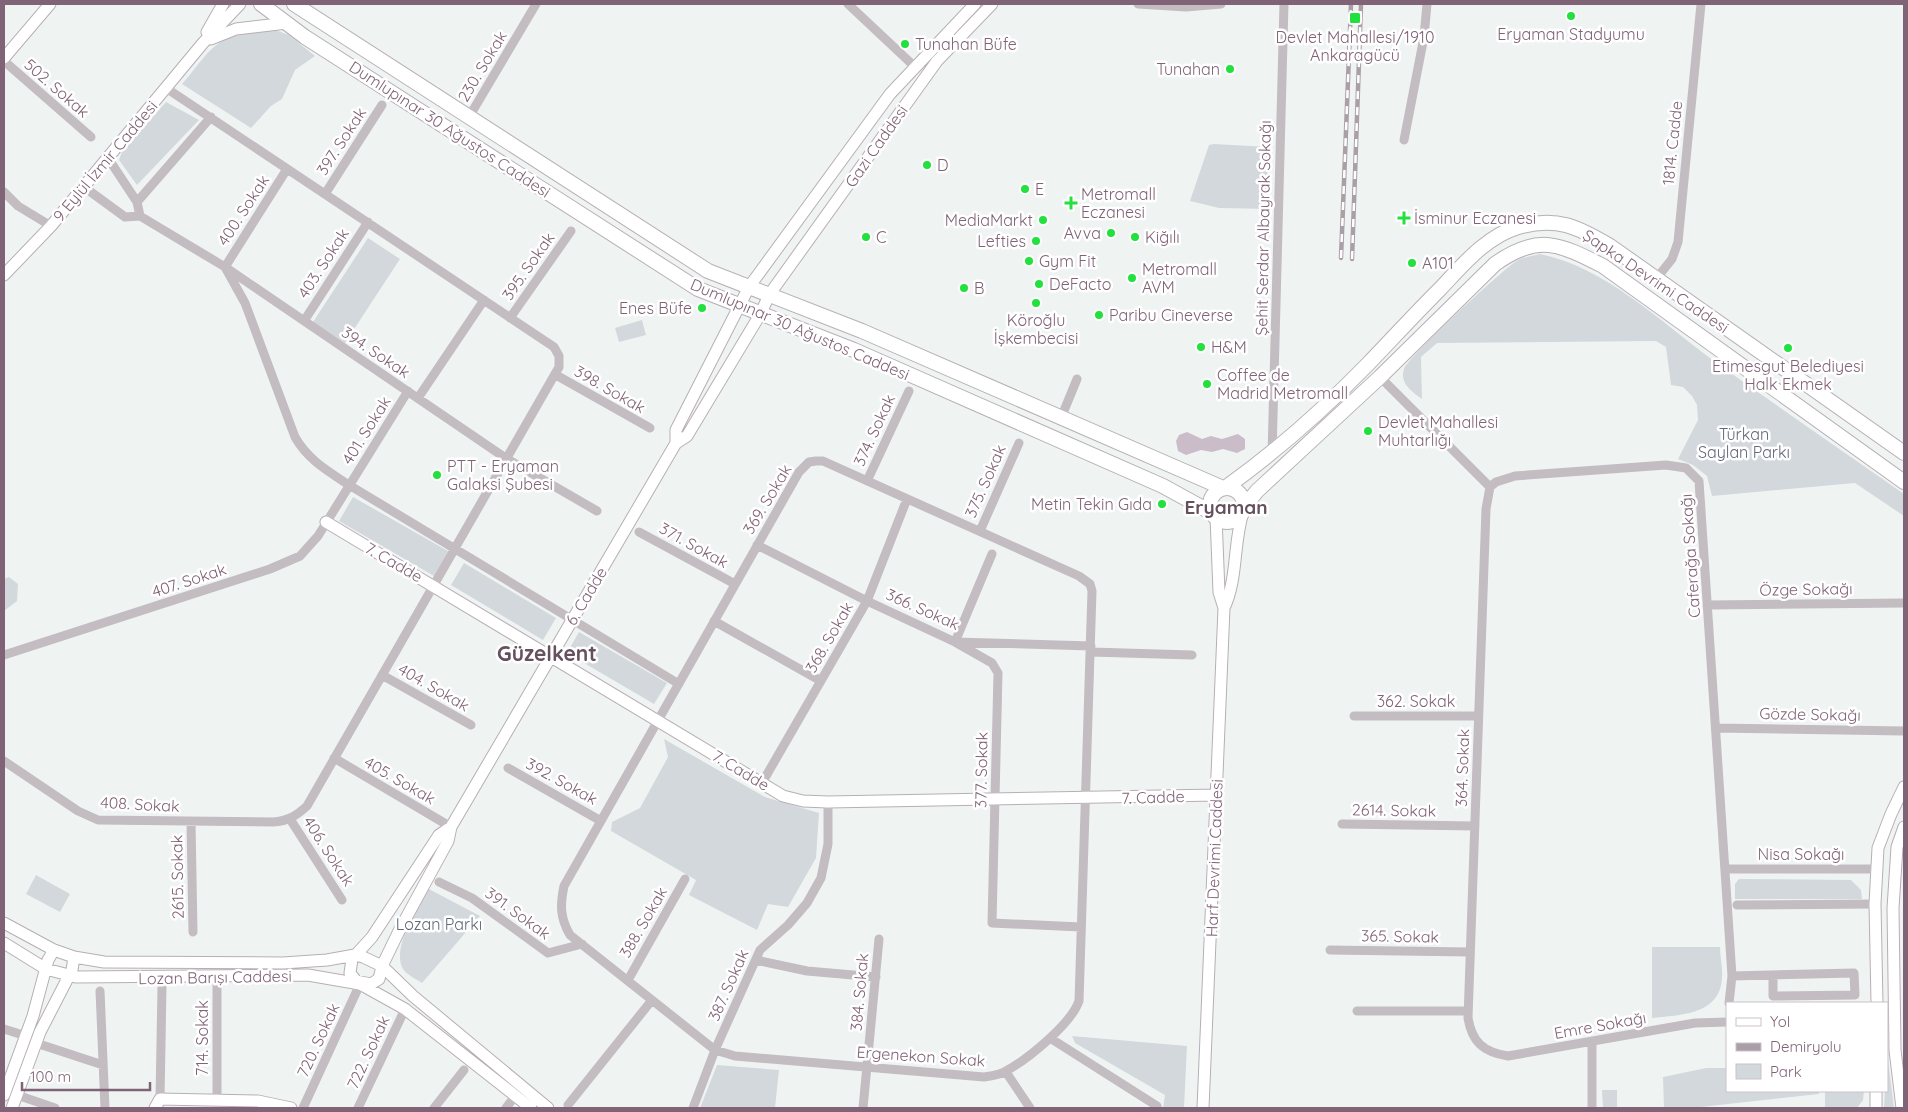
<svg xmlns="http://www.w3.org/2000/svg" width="1908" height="1112" font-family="Quicksand,sans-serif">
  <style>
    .green { fill: #d3d8dd }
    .water { fill: #cabcc8 }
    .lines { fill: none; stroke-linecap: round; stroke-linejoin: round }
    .secondary-casing { stroke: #b8aeb5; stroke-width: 13 }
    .primary-casing { stroke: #b7afb5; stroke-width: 16 }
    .street { stroke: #c3bcc1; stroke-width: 9 }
    .secondary { stroke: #fff; stroke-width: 11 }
    .primary { stroke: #fff; stroke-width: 14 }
    .rail-casing { stroke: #aa9fa6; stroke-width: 4.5 }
    .rail { stroke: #fff; stroke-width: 2.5; stroke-dasharray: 8; stroke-linecap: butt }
    .poi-dot { fill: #22e03d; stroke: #fff; stroke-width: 2 }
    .labels { text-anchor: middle; stroke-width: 5; stroke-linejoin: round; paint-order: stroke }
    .poi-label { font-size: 16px; fill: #806376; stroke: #fff; text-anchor: start }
    .street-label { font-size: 16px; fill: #806376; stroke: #fff }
    .park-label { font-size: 16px; fill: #616877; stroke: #fff }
    .quarter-label { font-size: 19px; font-weight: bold; fill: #65505e; stroke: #fff }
    .district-label { font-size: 21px; font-weight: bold; fill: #65505e; stroke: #fff }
  </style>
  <rect width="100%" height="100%" fill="#eff4f3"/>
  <!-- green -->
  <path class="green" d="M275,30L289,35L315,56L295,70L282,99L271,106L251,128L182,84C193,72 203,56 215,46C231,33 256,32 275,30Z
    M166,102L199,120L137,185L119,160L122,152Z
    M1214,144L1269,147L1268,209L1219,208L1190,201L1209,145Z
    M368,238L400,259L345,343L313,322Z
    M1540,254C1605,267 1661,322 1714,361C1777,406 1841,450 1904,494V516L1855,483L1712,496L1707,476L1693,465L1678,459L1698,420L1697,405L1692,396L1683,387L1671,385L1666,347L1656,341L1437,343L1421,357L1422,399C1412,392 1399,383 1404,369C1407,358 1505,267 1518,260C1524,257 1533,256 1540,254Z
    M642,320L646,335L619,342L615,328Z
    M353,497L448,551L434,576L339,521Z
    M464,563L556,618L543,640L451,585Z
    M9,577L18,584L17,601L4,611V579Z
    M579,632L667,683L654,704L567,653Z
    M664,739L765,797L819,813L816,858L788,907L768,904L757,930L689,895L696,880L611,831L612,822L640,808L668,757Z
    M36,875L70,894L60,912L26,894Z
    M1739,879L1851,880L1861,890L1862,899H1735V884Z
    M427,888L480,916L422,983C416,979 407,975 403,969C391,949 418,906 427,888Z
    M1652,947H1720C1720,957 1723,968 1722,978C1720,1015 1680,1015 1652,1018Z
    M1072,1036L1187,1046L1184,1108H1163L1165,1095L1075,1043Z
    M1887,1052L1894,1108H1884Z
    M717,1065L779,1070L775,1108H700Z
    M1706,1068H1727V1091H1819V1094L1692,1108H1664L1663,1077Z
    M1602,1090H1617V1108H1603Z
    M1825,1091H1864L1863,1100L1857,1108H1825Z"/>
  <!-- water -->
  <path class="water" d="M1187,432L1202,439L1211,436L1222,439L1238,434L1245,439V449L1237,453L1223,449L1212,452L1201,450L1186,455L1178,451L1176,441L1179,435Z"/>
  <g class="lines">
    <!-- secondary casing -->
    <g class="secondary-casing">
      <path id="secondary" d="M975,4L890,94L749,287L676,430V443L687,436L761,313L769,295L937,61L992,4
        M207,32L223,4
        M211,39L236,29L287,23
        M4,58L50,4
        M4,275L51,226L203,43L240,4
        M326,522L783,796L803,801L828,802L1217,795
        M1224,608C1238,578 1233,544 1243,512
        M451,827L676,443
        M451,827L448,841L400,929L382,966L379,979L371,984L356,981L350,973L352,959L372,937L439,835Z
        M4,923L54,950L74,957L104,962L283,963L327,960L355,955L363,957L382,966L413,996L548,1108
        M4,943L46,969L76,977L308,975L360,984L405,1009L531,1108
        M1877,1003L1875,904L1878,848L1891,814L1904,787
        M4,1095L33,1016L48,960L54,950
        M12,1108L40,1032L72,970L74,957
        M155,1108L160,1099L258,1101L291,1108
        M1203,1108L1224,608L1219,592L1216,517
        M1876,1108V1091
        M1902,1108L1895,1050L1893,908L1897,847L1904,827"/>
    </g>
    <!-- primary casing -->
    <g class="primary-casing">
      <path id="primary" d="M261,4L305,37L698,289L854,350L1163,486L1212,513
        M294,4L708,271L862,331L1223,488
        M1225,488C1277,451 1324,409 1368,364C1392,339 1415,314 1439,290C1462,266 1485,237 1518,227C1557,216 1578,227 1610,246L1904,453
        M1210 505a17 17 0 1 1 34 0a17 17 0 1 1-34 0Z
        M1244,507L1257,491L1380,377L1495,264C1538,233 1560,244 1603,266L1904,482"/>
    </g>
    <!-- street -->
    <path class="street" d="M848,4L914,66
      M1138,4L1186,7L1221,4
      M4,61L91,137
      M469,117L536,4
      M1404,140L1424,37L1427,4
      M287,169L225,267L245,303L295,437C308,460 328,471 349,485L679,684
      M84,187L125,217L140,216L137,202L108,158
      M4,192L18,206L51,226
      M325,194L382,105
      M137,202L211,117
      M140,216L225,267L507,459L597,511
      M1656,279L1672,259L1678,242L1701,4
      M510,318L571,231
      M304,321L368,222
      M556,375L650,428
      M1380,377L1490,487L1496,482L1515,476L1666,465L1686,468L1699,481L1732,976L1729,1003
      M418,398L484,300
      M1061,418L1077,379
      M1272,454L1284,4
      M816,461H823L1079,576L1090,584L1092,591L1079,1001C1071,1024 1028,1059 1006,1071C1000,1075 991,1076 984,1077L735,1056L715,1050L570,935C560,918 560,905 564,886L799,472L809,462Z
      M867,481L909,391
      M1490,487L1486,509L1468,1018C1472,1042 1483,1052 1508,1056L1695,1023L1727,1022
      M980,531L1019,443
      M639,532L735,584
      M757,545L867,601L955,642L1091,646
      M992,554L955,642L992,663L998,673L992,923L1081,927
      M1708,605L1904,603
      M714,621L821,681
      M1091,652L1192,655
      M4,655L270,569L300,556L318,536L408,391
      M382,675L471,725
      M1354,716H1478
      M1716,728L1904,731
      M334,758L451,827
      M4,761L78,811L98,820L273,822C288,821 296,816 307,806L559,367V356L554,347L166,88
      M508,768L601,821
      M762,783L867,601L907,499
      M290,819L342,900
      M191,822L193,932
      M1342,824L1475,826
      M1725,869H1876
      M439,882L472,898L548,953L582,944
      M1737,905L1875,904
      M1330,950L1470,952
      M756,960L807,971L876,977
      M1732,976C1773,975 1814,974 1854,973L1855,995L1773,996V975
      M217,977V1099
      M628,980L685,879
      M100,991L105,1108
      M1357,1011H1468
      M4,1029L26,1036
      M1050,1038L1157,1106
      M1592,1042V1108
      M36,1043L103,1065
      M1006,1072L1030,1108
      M17,1095L55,1108
      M160,1099L162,987
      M568,1105L652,1000
      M303,1108L360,984
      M358,1108L405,1009
      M434,1108L464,1070
      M506,1108L515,1096
      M693,1108L715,1050L760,950L788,925L807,903L821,878L828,844V802
      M863,1108L879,939"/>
    <!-- secondary -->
    <use href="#secondary" class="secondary"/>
    <!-- primary -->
    <use href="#primary" class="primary"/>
    <!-- rail casing -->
    <g class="rail-casing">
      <path id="rail" d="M1341,258L1351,4
        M1352,259L1361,4"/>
    </g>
    <!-- rail -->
    <use href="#rail" class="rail"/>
  </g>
  <!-- markers -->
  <g class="poi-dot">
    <circle cx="1571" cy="16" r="5"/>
    <rect x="1349" y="12" width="12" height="12" rx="2.5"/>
    <circle cx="905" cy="44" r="5"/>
    <circle cx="1230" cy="69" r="5"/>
    <circle cx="927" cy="165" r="5"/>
    <circle cx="1025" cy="189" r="5"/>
    <path d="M1068.5 195.5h5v5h5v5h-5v5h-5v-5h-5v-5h5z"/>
    <path d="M1401.5 210.5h5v5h5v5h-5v5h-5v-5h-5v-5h5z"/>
    <circle cx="1043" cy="220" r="5"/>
    <circle cx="1111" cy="233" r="5"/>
    <circle cx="866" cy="237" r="5"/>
    <circle cx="1135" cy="237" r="5"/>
    <circle cx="1036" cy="241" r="5"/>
    <circle cx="1029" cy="261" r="5"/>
    <circle cx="1412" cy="263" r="5"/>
    <circle cx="1132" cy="278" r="5"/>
    <circle cx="1039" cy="284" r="5"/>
    <circle cx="964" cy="288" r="5"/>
    <circle cx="1036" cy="303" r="5"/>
    <circle cx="702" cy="308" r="5"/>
    <circle cx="1099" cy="315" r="5"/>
    <circle cx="1201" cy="347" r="5"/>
    <circle cx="1788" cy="348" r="5"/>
    <circle cx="1207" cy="384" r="5"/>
    <circle cx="1368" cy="431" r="5"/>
    <circle cx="437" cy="475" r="5"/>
    <circle cx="1162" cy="504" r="5"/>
  </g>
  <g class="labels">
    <!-- poi labels -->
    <g class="poi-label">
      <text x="1571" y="40" text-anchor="middle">Eryaman Stadyumu</text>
      <text x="1355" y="43" text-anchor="middle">Devlet Mahallesi/1910<tspan x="1355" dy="18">Ankaragücü</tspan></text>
      <text x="915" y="50">Tunahan Büfe</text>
      <text x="1220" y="75" text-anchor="end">Tunahan</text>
      <text x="937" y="171">D</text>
      <text x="1035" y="195">E</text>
      <text x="1081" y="200">Metromall<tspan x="1081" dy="18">Eczanesi</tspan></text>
      <text x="1414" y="224">İsminur Eczanesi</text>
      <text x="1033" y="226" text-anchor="end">MediaMarkt</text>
      <text x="1101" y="239" text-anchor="end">Avva</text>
      <text x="876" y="243">C</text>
      <text x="1145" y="243">Kiğılı</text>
      <text x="1026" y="247" text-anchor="end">Lefties</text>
      <text x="1039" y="267">Gym Fit</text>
      <text x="1422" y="269">A101</text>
      <text x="1142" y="275">Metromall<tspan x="1142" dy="18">AVM</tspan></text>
      <text x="1049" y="290">DeFacto</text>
      <text x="974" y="294">B</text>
      <text x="692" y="314" text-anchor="end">Enes Büfe</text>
      <text x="1109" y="321">Paribu Cineverse</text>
      <text x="1036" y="326" text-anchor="middle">Köroğlu<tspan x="1036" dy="18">İşkembecisi</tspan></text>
      <text x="1211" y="353">H&amp;M</text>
      <text x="1788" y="372" text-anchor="middle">Etimesgut Belediyesi<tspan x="1788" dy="18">Halk Ekmek</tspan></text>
      <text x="1217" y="381">Coffee de<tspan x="1217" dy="18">Madrid Metromall</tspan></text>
      <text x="1378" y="428">Devlet Mahallesi<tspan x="1378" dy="18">Muhtarlığı</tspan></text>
      <text x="447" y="472">PTT - Eryaman<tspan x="447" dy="18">Galaksi Şubesi</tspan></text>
      <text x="1152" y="510" text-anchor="end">Metin Tekin Gıda</text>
    </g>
    <!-- street labels -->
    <g class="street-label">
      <text transform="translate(482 66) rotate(-59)" y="6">230. Sokak</text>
      <text transform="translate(57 88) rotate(41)" y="6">502. Sokak</text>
      <text transform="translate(450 129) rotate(33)" y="6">Dumlupınar 30 Ağustos Caddesi</text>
      <text transform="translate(341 141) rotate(-57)" y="6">397. Sokak</text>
      <text transform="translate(1672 143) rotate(-84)" y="6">1814. Cadde</text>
      <text transform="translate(876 146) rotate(-55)" y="6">Gazi Caddesi</text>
      <text transform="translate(105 161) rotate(-50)" y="6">9 Eylül İzmir Caddesi</text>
      <text transform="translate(243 210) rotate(-57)" y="6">400. Sokak</text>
      <text transform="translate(1263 228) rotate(-89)" y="6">Şehit Serdar Albayrak Sokağı</text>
      <text transform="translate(323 263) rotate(-57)" y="6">403. Sokak</text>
      <text transform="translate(528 266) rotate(-55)" y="6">395. Sokak</text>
      <text transform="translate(1656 281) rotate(34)" y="6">Şapka Devrimi Caddesi</text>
      <text transform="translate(800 329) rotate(23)" y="6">Dumlupınar 30 Ağustos Caddesi</text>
      <text transform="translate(376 352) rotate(34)" y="6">394. Sokak</text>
      <text transform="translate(610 389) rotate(30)" y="6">398. Sokak</text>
      <text transform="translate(366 430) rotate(-58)" y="6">401. Sokak</text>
      <text transform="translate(874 430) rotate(-65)" y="6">374. Sokak</text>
      <text transform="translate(985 481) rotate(-66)" y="6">375. Sokak</text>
      <text transform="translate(767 499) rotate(-59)" y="6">369. Sokak</text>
      <text transform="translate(694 545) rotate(29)" y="6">371. Sokak</text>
      <text transform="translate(1690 556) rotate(-94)" y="6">Caferağa Sokağı</text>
      <text transform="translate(394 562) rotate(30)" y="6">7. Cadde</text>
      <text transform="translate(189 580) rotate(-18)" y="6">407. Sokak</text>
      <text transform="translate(1806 589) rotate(-1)" y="6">Özge Sokağı</text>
      <text transform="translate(586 596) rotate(-59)" y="6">6. Cadde</text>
      <text transform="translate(923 609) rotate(24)" y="6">366. Sokak</text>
      <text transform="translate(829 637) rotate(-60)" y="6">368. Sokak</text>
      <text transform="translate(434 687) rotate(30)" y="6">404. Sokak</text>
      <text x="1416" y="707">362. Sokak</text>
      <text transform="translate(1810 714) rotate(1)" y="6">Gözde Sokağı</text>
      <text transform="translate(1462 768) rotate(-88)" y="6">364. Sokak</text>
      <text transform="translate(741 770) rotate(31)" y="6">7. Cadde</text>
      <text transform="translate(981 770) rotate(-89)" y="6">377. Sokak</text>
      <text transform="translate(400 780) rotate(30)" y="6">405. Sokak</text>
      <text transform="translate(562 781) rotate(29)" y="6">392. Sokak</text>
      <text transform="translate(1153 797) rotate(-2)" y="6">7. Cadde</text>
      <text transform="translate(140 804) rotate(3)" y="6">408. Sokak</text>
      <text transform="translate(1394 810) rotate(1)" y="6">2614. Sokak</text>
      <text transform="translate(329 851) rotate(57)" y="6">406. Sokak</text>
      <text x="1801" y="860">Nisa Sokağı</text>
      <text transform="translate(1214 858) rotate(-88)" y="6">Harf Devrimi Caddesi</text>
      <text transform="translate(177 877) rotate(-91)" y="6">2615. Sokak</text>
      <text transform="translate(518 913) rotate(36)" y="6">391. Sokak</text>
      <text transform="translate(643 922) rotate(-60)" y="6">388. Sokak</text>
      <text transform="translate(1400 936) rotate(1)" y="6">365. Sokak</text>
      <text transform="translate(215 977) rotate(-1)" y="6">Lozan Barışı Caddesi</text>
      <text transform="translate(728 985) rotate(-66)" y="6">387. Sokak</text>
      <text transform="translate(859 992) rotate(-85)" y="6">384. Sokak</text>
      <text transform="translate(1600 1025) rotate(-10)" y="6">Emre Sokağı</text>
      <text transform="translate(202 1038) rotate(-90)" y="6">714. Sokak</text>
      <text transform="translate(318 1040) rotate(-65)" y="6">720. Sokak</text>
      <text transform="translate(368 1052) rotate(-65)" y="6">722. Sokak</text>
      <text transform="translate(921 1056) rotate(4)" y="6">Ergenekon Sokak</text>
    </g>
    <!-- park labels -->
    <g class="park-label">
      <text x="1744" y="440">Türkan<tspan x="1744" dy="18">Saylan Parkı</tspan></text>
      <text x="439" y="930">Lozan Parkı</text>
    </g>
    <!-- quarter labels -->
    <g class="quarter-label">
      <text x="1226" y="514">Eryaman</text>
    </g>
    <!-- district labels -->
    <g class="district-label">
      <text x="547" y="661">Güzelkent</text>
    </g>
  </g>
  <!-- border -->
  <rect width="1908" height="1112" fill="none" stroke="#806376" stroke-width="10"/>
  <!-- legend -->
  <rect x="1726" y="1002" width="162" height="90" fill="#ffffff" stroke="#ccc1c8"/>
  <rect x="1736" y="1018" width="25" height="8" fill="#ffffff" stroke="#ccc1c8"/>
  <text x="1770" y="1027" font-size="15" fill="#806376">Yol</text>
  <rect x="1736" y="1043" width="25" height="8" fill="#aa9fa6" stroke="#ccc1c8"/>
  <text x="1770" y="1052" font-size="15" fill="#806376">Demiryolu</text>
  <rect x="1736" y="1064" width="25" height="15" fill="#d3d8dd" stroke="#ccc1c8"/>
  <text x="1770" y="1077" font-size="15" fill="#806376">Park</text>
  <!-- scale -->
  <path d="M22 1082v8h128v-8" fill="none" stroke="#806376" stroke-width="2.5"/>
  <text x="30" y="1082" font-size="15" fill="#806376" stroke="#ffffff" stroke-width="4" paint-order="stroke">100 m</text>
</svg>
